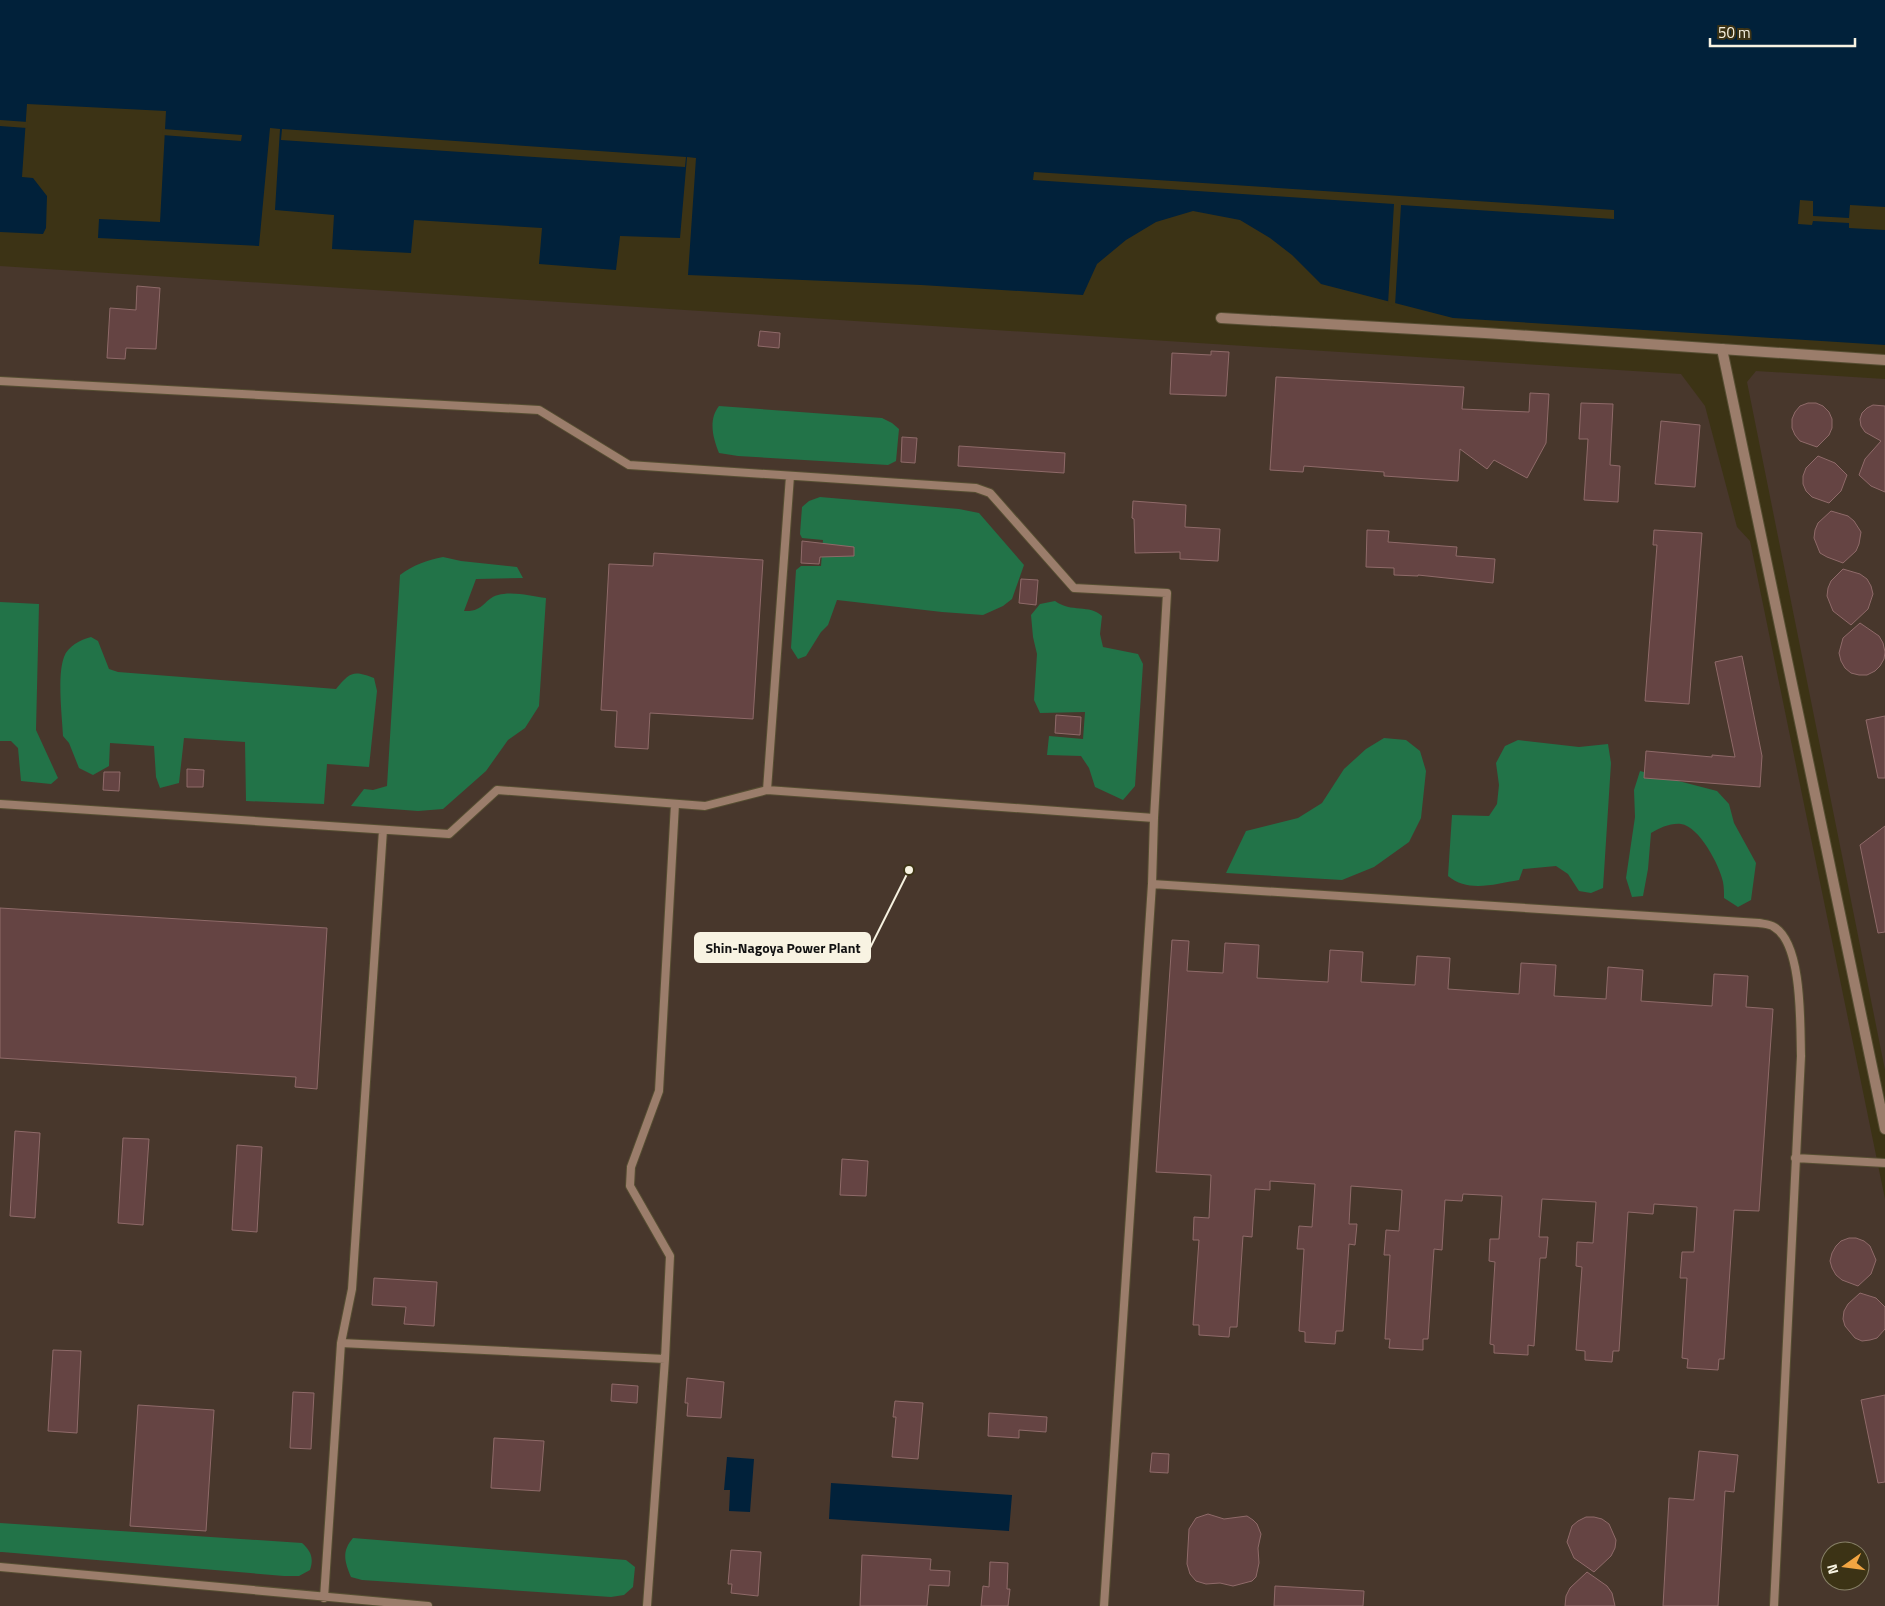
<svg xmlns="http://www.w3.org/2000/svg" width="1885" height="1606" font-family="'Titillium Web',sans-serif">
  <style>
    .industrial { fill: #48372c; fill-rule: evenodd }
    .forest { fill: #227348 }
    .water { fill: #01213a }
    .pier { fill: #3c3315 }
    .building { fill: #654443; stroke: #8f6a69 }
    .lines { fill: none; stroke-linecap: round; stroke-linejoin: round }
    .service-casing { stroke: #564e32; stroke-width: 10 }
    .minor-casing { stroke: #564e32; stroke-width: 12 }
    .tertiary-casing { stroke: #564e32; stroke-width: 12 }
    .service { stroke: #9b7d6b; stroke-width: 8 }
    .minor { stroke: #9b7d6b; stroke-width: 10 }
    .tertiary { stroke: #9b7d6b; stroke-width: 10 }
    .leader { fill: none; stroke: #f8f3e2; stroke-width: 2 }
    .callout-dot { fill: #f8f3e2; stroke: #3c3315; stroke-width: 2 }
    .callout { fill: #f8f3e2; stroke: #f8f3e2; stroke-width: 2 }
    .callout-label { font-size: 14px; text-anchor: middle; font-weight: bold; fill: #111 }
  </style>
  <rect width="100%" height="100%" fill="#3c3315"/>
  <!-- industrial -->
  <path class="industrial" d="M0,266L1681,374L1705,406L1737,527L1750,541L1885,1199V1606H0ZM1830,1551H1860V1581H1830Z
    M1756,371L1885,379V1070L1747,382Z"/>
  <!-- forest -->
  <path class="forest" d="M719,406L882,418L892,423L899,429L896,461L888,465L738,456L719,453C713,438 708,420 719,406Z
    M820,497L959,509L979,513L1024,565L1012,599L1003,606L983,615L942,612L837,600L828,625L821,632L806,656L798,659L791,648L796,570L801,566H821L823,540L802,538L800,534L802,507L809,501Z
    M443,557L461,561L517,567L523,578L476,579L464,611C485,612 483,599 498,595C513,591 531,596 546,598L539,706L525,728L508,740L486,771L443,809L418,811L351,806L364,789L373,790L387,786L400,575C413,565 427,560 443,557Z
    M1055,601C1071,613 1090,604 1102,616L1100,634L1103,647L1138,654L1143,664L1135,786L1123,800L1095,787L1089,768L1081,756L1047,755L1049,736L1083,739L1085,712L1040,713L1034,700L1037,654L1033,637L1031,615L1040,604Z
    M0,602L39,604L36,730L58,778L51,784L21,781L18,748L11,741H0Z
    M91,637L98,641L109,669L118,672L336,689C350,672 353,670 374,678L377,691L369,767L327,764L324,804L246,801L245,742L184,738L179,783L160,788L156,777L154,746L110,743L109,766L93,775L79,768L69,743L63,736C62,715 57,676 64,657C68,646 80,640 91,637Z
    M1384,738L1406,740L1420,751L1426,771L1421,818L1409,842L1374,867L1342,880L1226,873L1246,831L1298,818L1322,803L1344,769L1366,749Z
    M1518,740L1579,747L1608,744L1611,763L1603,888L1591,893L1579,891L1568,874L1556,866L1523,869L1519,880C1495,884 1468,893 1448,876L1452,815L1489,816L1497,804L1499,785L1496,763L1505,746Z
    M1640,771L1717,791L1729,804L1734,823L1756,863L1751,900L1738,907L1724,898C1724,893 1724,887 1723,882C1720,866 1699,826 1681,824C1670,823 1660,828 1651,833L1648,869L1643,896L1632,897L1626,878L1635,817L1634,790Z
    M0,1523L302,1543C311,1551 314,1558 310,1570L299,1576H284L2,1552H0Z
    M353,1538L626,1560L635,1567L633,1587L624,1595L611,1597L362,1580L351,1577C345,1562 341,1552 353,1538Z"/>
  <!-- water -->
  <path class="water" d="M0,0H1885V345L1453,318L1321,284L1292,255L1270,238L1240,220L1193,211L1156,222L1126,240L1097,264L1083,295L921,285L688,275L696,158L687,157L680,238L620,236L616,270L539,264L542,228L414,220L411,253L332,249L334,215L275,210L280,129L270,128L259,246L98,238L99,219L160,222L166,111L27,104L22,177L33,178L47,196L46,228L43,234L0,232Z
    M727,1457L754,1459L750,1512L729,1511L730,1490H724Z
    M831,1483L1012,1495L1009,1531L829,1519Z"/>
  <!-- pier -->
  <path class="pier" d="M0,120L28,122L27,128L0,126Z
    M163,129L242,135L241,141L162,135Z
    M282,129L686,157L685,167L281,140Z
    M1034,172L1614,210V219L1401,205L1395,306L1388,304L1394,204L1033,180Z
    M1800,200L1813,201V216L1849,218L1850,205L1885,207V230L1849,228V223L1813,221L1812,225L1798,224Z"/>
  <!-- building -->
  <path class="building" d="M137,286L160,288L156,349L126,348L125,359L107,358L110,308L136,310Z
    M760,331L780,333L779,348L758,346Z
    M1211,351L1229,352L1226,396L1170,394L1172,353L1211,355Z
    M1276,377L1464,387L1462,409L1529,412L1530,393L1549,394L1546,443L1527,478L1494,460L1487,469L1460,449L1458,481L1384,476V472L1304,466L1303,472L1270,470Z
    M1581,403L1613,404L1610,465L1620,466L1618,502L1584,500L1588,439H1579Z
    M1808,403H1816L1823,406L1829,412L1832,419V428L1829,435L1817,447L1800,441L1795,435L1792,428V419L1795,412L1800,406Z
    M1873,405L1885,406V492L1871,486L1859,475L1865,459L1881,441L1865,432L1861,426L1860,419L1862,413L1867,408Z
    M1661,421L1700,425L1695,487L1655,484Z
    M902,437L917,438L915,463L901,462Z
    M959,446L1065,453L1064,473L958,466Z
    M1818,456L1835,463L1847,475L1841,491L1829,503L1812,497L1806,491L1803,484V476L1806,468Z
    M1133,501L1186,505L1185,527L1220,529L1218,561L1180,559V552L1135,553L1134,519L1132,518Z
    M1831,511L1848,516L1854,521L1861,532L1859,544L1856,551L1843,563L1827,557L1820,553L1814,538L1815,530L1818,523Z
    M1367,530L1389,531L1388,542L1457,547L1456,556L1495,559L1493,583L1418,575V576L1394,575V568L1366,567Z
    M1654,530L1702,533L1689,704L1645,701L1657,545H1653Z
    M802,541L854,547V556L820,557L819,564L801,563Z
    M654,553L763,560L753,719L650,713L648,749L615,747L617,711L601,710L609,564L653,566Z
    M1843,569L1860,574L1867,579L1871,586L1873,594L1868,609L1851,625L1833,611L1827,596L1828,588L1831,581Z
    M1021,579L1038,580L1036,605L1019,603Z
    M1860,623L1879,636L1883,643L1885,652L1884,659L1880,666L1875,671L1867,675H1859L1851,673L1845,668L1841,661L1839,653L1843,638Z
    M1742,656L1762,756L1760,787L1644,778L1646,751L1712,757V755L1735,757L1715,662Z
    M1056,715L1081,717L1080,735L1055,733Z
    M1885,716V778H1878L1866,720Z
    M187,769L204,770L203,787H187Z
    M104,772H120L119,791L103,790Z
    M1885,826V932L1878,933L1860,845Z
    M0,908L327,928L317,1089L295,1087L296,1077L0,1058Z
    M1172,940L1189,941L1187,971L1223,973L1225,943L1259,945L1257,978L1328,982L1330,950L1363,952L1361,982L1415,985L1417,956L1450,958L1448,989L1519,994L1521,963L1556,965L1554,996L1606,999L1608,967L1643,970L1641,1001L1712,1006L1714,974L1748,976L1746,1007L1773,1009L1759,1211L1734,1210L1724,1359H1719L1718,1370L1687,1368L1688,1359L1682,1358L1687,1278H1680L1682,1252H1694L1697,1207L1654,1204L1653,1214L1628,1212L1619,1351H1613L1612,1362L1585,1360V1351L1576,1350L1582,1267L1576,1266L1577,1242L1593,1243L1596,1202L1542,1199L1539,1237H1548L1546,1258H1540L1534,1346L1528,1345V1355L1494,1353V1345L1490,1344L1495,1262L1489,1261L1490,1239H1499L1502,1196L1463,1194L1462,1201L1445,1200L1442,1250L1434,1249L1428,1339H1423V1350L1389,1348L1390,1339H1385L1390,1255H1384L1386,1230L1399,1231L1402,1190L1351,1186L1349,1224H1357L1355,1245L1349,1244L1343,1331H1336L1335,1344L1305,1342V1332L1299,1331L1304,1249H1297L1299,1226L1312,1227L1315,1184L1270,1181V1190L1255,1189L1252,1237L1243,1236L1237,1327H1230L1229,1337L1199,1335V1325H1193L1199,1240H1193L1194,1217L1209,1218L1211,1175L1156,1172Z
    M15,1131L40,1133L35,1218L10,1216Z
    M123,1138L149,1139L143,1225L118,1223Z
    M237,1145L262,1147L257,1232L232,1230Z
    M842,1159L868,1161L866,1196L840,1195Z
    M1849,1238H1856L1864,1241L1870,1246L1876,1260L1871,1274L1858,1286L1842,1280L1836,1275L1832,1268L1830,1261L1832,1253L1836,1246L1841,1241Z
    M374,1278L437,1282L434,1326L404,1324L406,1307L372,1305Z
    M1860,1293L1876,1298L1885,1307V1329L1877,1338L1870,1340L1862,1341L1855,1338L1845,1326L1843,1319L1844,1311L1848,1304Z
    M53,1350L81,1351L77,1433L48,1431Z
    M687,1378L724,1382L721,1418L687,1416L688,1403H685Z
    M612,1384L638,1386L637,1403L611,1401Z
    M293,1392L314,1393L311,1449L290,1448Z
    M1885,1395V1482L1878,1483L1861,1400Z
    M895,1401L923,1403L918,1459L892,1457L896,1417H893Z
    M138,1405L214,1410L206,1531L130,1526Z
    M989,1413L1047,1417L1046,1432L1019,1430V1438L988,1436Z
    M494,1438L544,1441L540,1491L491,1488Z
    M1699,1451L1738,1455L1734,1492L1725,1491L1718,1606H1663L1669,1498L1694,1500Z
    M1152,1453L1169,1454L1168,1473L1150,1472Z
    M1208,1514L1224,1519L1247,1516L1253,1520L1257,1524L1261,1534L1258,1548L1259,1563L1256,1577L1252,1581L1233,1586L1220,1583L1206,1584L1196,1581L1190,1574L1187,1564L1189,1529L1196,1518Z
    M1586,1517H1594L1602,1519L1609,1524L1616,1540L1615,1548L1611,1556L1594,1572L1574,1558L1567,1542L1572,1526L1578,1521Z
    M731,1550L761,1552L758,1596L731,1593L732,1584H728Z
    M862,1555L931,1559L930,1570L950,1571L949,1586L929,1585L927,1606H860Z
    M990,1562L1008,1563L1007,1589H1010L1008,1606H981L983,1586L989,1587Z
    M1587,1572L1607,1586L1612,1593L1615,1606H1565L1566,1596L1570,1588Z
    M1275,1586L1364,1591L1363,1606H1274Z"/>
  <g class="lines">
    <!-- service casing -->
    <g class="service-casing">
      <path id="service" d="M0,381L539,410L629,465L976,488L990,493L1074,588L1167,593L1154,818L1152,884L1104,1606
        M767,790L790,476
        M0,804L449,834L497,790L705,806L767,790L1154,818
        M1152,884L1759,923C1764,924 1770,924 1774,927C1803,944 1800,1026 1801,1056L1774,1606
        M1795,1158L1885,1163
        M341,1343L352,1289L383,830
        M0,1567L428,1606
        M324,1598L341,1343L665,1359L670,1256L630,1186L631,1167L659,1091L675,804
        M647,1606L665,1359"/>
    </g>
    <!-- minor casing -->
    <g class="minor-casing">
      <path id="minor" d="M1221,318L1485,333L1885,360"/>
    </g>
    <!-- tertiary casing -->
    <g class="tertiary-casing">
      <path id="tertiary" d="M1722,349L1885,1129"/>
    </g>
    <!-- service -->
    <use href="#service" class="service"/>
    <!-- minor -->
    <use href="#minor" class="minor"/>
    <!-- tertiary -->
    <use href="#tertiary" class="tertiary"/>
  </g>
  <!-- callouts -->
  <path class="leader" d="M909 870L870 948"/>
  <circle class="callout-dot" cx="909" cy="870" r="5"/>
  <rect class="callout" x="695" y="933" width="175" height="29" rx="5"/>
  <g class="callout-label">
    <text x="783" y="953">Shin-Nagoya Power Plant</text>
  </g>
  <!-- north arrow -->
  <g transform="translate(1845 1566) rotate(256)"><circle r="24" fill="#3c3315" stroke="#878067"/>
  <path d="M0-4L9 19L0 12L-9 19Z" fill="#f2a542"/>
  <text y="-8" font-size="14" font-weight="bold" text-anchor="middle" fill="#f8f3e2">N</text>
  </g>
  <!-- scale -->
  <path d="M1710 38v8h145v-8" fill="none" stroke="#f8f3e2" stroke-width="2.5"/>
  <text x="1718" y="38" font-size="15" fill="#f8f3e2" stroke="#3c3315" stroke-width="4" paint-order="stroke">50 m</text>
</svg>
